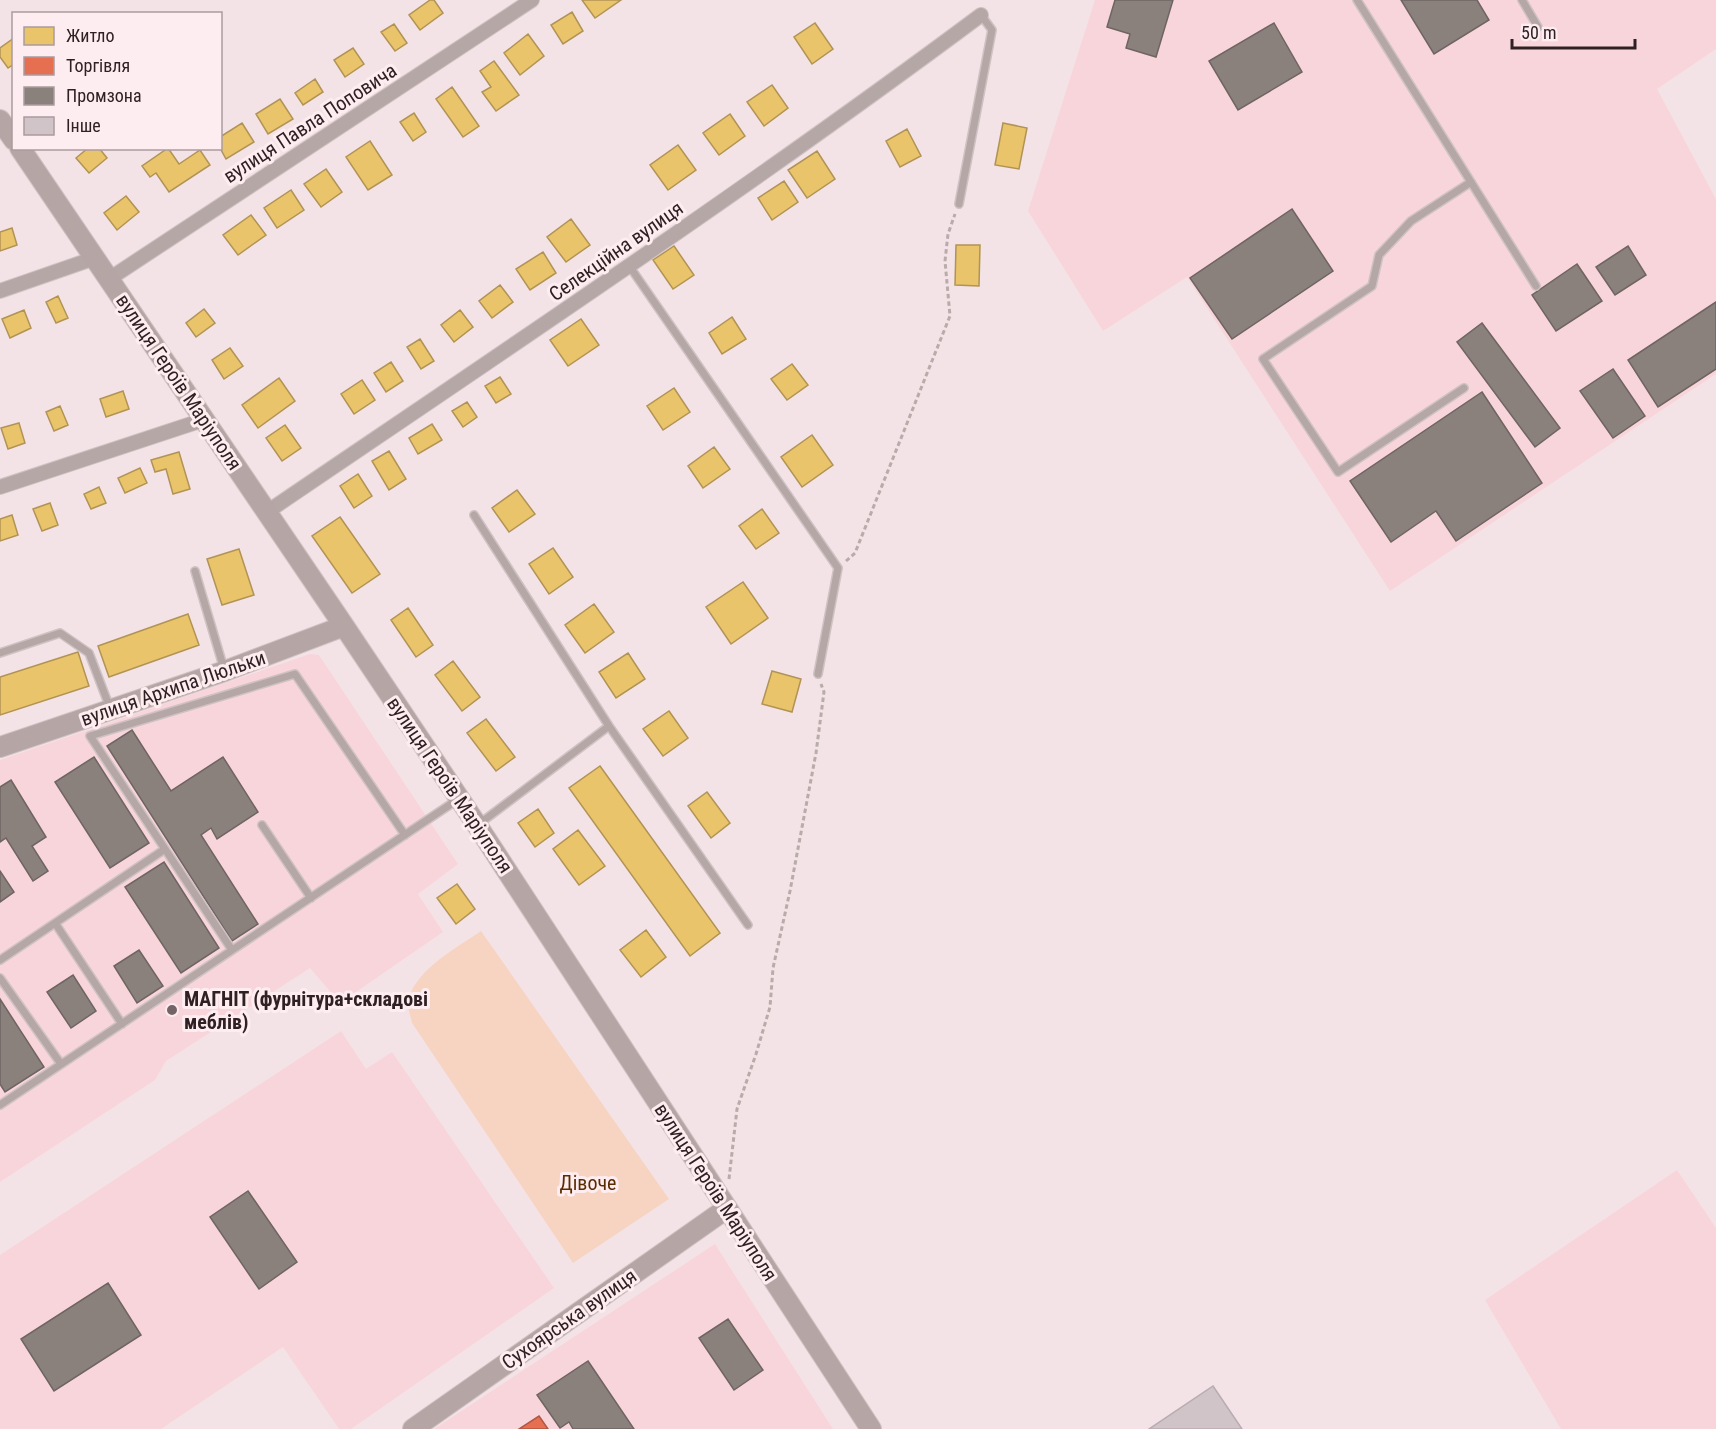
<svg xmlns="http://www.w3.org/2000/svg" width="1716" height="1429" font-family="'Roboto Condensed',sans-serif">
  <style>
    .built { fill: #f8d5db }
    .green { fill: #f7d4c2 }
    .homes { fill: #e9c46a; stroke: #b19355; stroke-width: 1.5 }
    .shops { fill: #e76f51; stroke: #b05743; stroke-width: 1.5 }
    .industry { fill: #8a817c; stroke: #6f6461; stroke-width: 1.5 }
    .building { fill: #d1c4c9; stroke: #b9abb0; stroke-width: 1.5 }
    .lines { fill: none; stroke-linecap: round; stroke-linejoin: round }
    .lane-casing { stroke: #cfc2c4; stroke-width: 10 }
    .street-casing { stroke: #cfc2c4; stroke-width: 16 }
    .secondary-casing { stroke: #cfc2c4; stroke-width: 22 }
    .path { stroke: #b8abaa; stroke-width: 3; stroke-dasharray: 4.5 3; stroke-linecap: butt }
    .lane { stroke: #b5a7a5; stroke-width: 7 }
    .street { stroke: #b5a7a5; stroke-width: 14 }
    .secondary { stroke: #b5a5a4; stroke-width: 20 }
    .poi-dot { fill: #746467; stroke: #feedf0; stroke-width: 2 }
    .labels { text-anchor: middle; stroke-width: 6; stroke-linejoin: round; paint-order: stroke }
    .street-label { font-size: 20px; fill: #2f2023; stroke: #feedf0 }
    .poi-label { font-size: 20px; font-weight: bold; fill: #2f2023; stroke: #feedf0; text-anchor: start }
    .park-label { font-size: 20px; fill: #5b2c00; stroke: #feedf0 }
  </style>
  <rect width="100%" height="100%" fill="#f4e3e6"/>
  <!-- built -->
  <path class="built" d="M1095,0H1716V49L1657,89L1716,199V374L1390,591L1187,277L1103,331L1028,211Z
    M310,654L319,655L458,864L418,894L443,932L340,1003L310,968L166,1061L155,1080L0,1182V760Z
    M341,1031L366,1069L392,1052L554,1288L351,1429H339L283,1347L161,1429H0V1255Z
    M1677,1170L1716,1228V1429H1561L1485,1300Z
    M715,1244L833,1429H434Z"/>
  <!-- green -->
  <path class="green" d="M481,931L669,1199L573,1263L412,1023C411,1017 408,1010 408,1005C410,972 457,948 481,931Z"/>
  <!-- homes -->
  <path class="homes" d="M430,0H434L443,13L420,30L409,15Z
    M582,0H621L595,18Z
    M572,12L583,31L563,44L551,25Z
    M815,23L833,49L812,64L794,37Z
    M394,24L407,43L395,51L381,32Z
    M528,34L544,56L520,75L504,53Z
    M14,38V64L8,68L0,57V48Z
    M353,48L364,64L345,77L334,60Z
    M494,61L519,95L496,111L482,92L491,87L480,71Z
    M315,79L323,92L303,105L295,93Z
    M772,85L788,108L764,126L747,102Z
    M452,87L479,126L463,137L436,99Z
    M280,99L293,119L268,134L256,114Z
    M414,113L426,132L413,141L400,122Z
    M730,114L745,136L719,155L703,133Z
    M242,123L254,142L226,159L220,148V137Z
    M1003,123L1027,128L1019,169L995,165Z
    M907,129L921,156L900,167L886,141Z
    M370,141L392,175L368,190L346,157Z
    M678,145L696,170L668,190L650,165Z
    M88,148H99L107,158L89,173L76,158Z
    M168,148L179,164L200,150L210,165L169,192L156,173L150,177L142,166Z
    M817,151L835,179L807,198L788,170Z
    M326,169L342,192L321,207L304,184Z
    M784,181L798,202L772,220L758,198Z
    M291,190L304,210L277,228L264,208Z
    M126,196L139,212L117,230L104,213Z
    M251,215L266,235L238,255L223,235Z
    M571,219L590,245L566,262L547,237Z
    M12,228L17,245L0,251V232Z
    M956,245H980L979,286L955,285Z
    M674,246L694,275L673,289L653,260Z
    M543,252L556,273L530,290L516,269Z
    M500,285L513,302L492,318L479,301Z
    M58,296L68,318L56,323L46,302Z
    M204,309L215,323L196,337L186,323Z
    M24,310L31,328L10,338L2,319Z
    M460,310L473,327L454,342L441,325Z
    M732,317L746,339L722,354L709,333Z
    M581,319L599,345L568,366L550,340Z
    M420,339L434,361L421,369L407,347Z
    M230,348L243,366L224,379L212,360Z
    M391,362L403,381L386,392L374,373Z
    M792,364L808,385L787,400L771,379Z
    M500,377L511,394L496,403L485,386Z
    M279,378L295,401L258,428L242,405Z
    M362,380L375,400L354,414L341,394Z
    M674,388L690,412L663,430L647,406Z
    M123,391L129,409L106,417L100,399Z
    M467,402L477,417L463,427L452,411Z
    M60,406L68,425L54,431L46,412Z
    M19,423L25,443L8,449L1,428Z
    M432,424L442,440L418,454L409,438Z
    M285,425L301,448L282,461L266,438Z
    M812,435L833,465L802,487L781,457Z
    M714,447L730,469L703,488L688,466Z
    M389,451L406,479L389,490L372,461Z
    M179,452L190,489L173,494L166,469L155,472L151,460Z
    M140,468L147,483L125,493L118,478Z
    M358,474L372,496L354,508L340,486Z
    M99,487L106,503L91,509L84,494Z
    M517,490L535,514L509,532L492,508Z
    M50,503L58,525L42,531L33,509Z
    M762,509L779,533L756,549L739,526Z
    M12,515L18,535L0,541V519Z
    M340,517L380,574L352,593L312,536Z
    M553,548L573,577L549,594L529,564Z
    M239,549L254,595L222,605L207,559Z
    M743,582L768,618L731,644L706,607Z
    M594,604L614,632L585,653L565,625Z
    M408,608L433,645L416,657L391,620Z
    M188,614L199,645L109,677L98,646Z
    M78,652L89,686L0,715V677Z
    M628,653L645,679L616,698L599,672Z
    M453,661L480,697L462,711L435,675Z
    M772,671L801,679L792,712L762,704Z
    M669,711L688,738L663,756L643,729Z
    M486,719L515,757L496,771L467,733Z
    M600,766L720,933L690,956L569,788Z
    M707,792L730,823L711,838L688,806Z
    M538,809L554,833L535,847L518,823Z
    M578,830L605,866L579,885L553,849Z
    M457,884L475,909L456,924L437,898Z
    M646,930L666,957L641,977L620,950Z"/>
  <!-- shops -->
  <path class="shops" d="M539,1416L548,1429H519Z"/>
  <!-- industry -->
  <path class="industry" d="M1115,0H1173L1156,57L1126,48L1130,34L1107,27Z
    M1401,0H1477L1489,20L1434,54Z
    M1274,23L1302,72L1238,110L1209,61Z
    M1292,209L1333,271L1232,339L1190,278Z
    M1628,246L1646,275L1615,295L1596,267Z
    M1577,264L1602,301L1556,331L1532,295Z
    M1716,302V369L1658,407L1628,360Z
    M1482,323L1560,428L1535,447L1457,342Z
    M1613,369L1645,416L1613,438L1580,391Z
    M1482,392L1542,483L1456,541L1436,511L1391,542L1350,481Z
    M132,730L171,791L223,757L258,812L217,839L211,828L201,835L258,924L232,941L107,746Z
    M94,757L149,843L110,868L55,782Z
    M11,780L46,837L32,846L48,871L33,881L6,838L0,842V787Z
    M164,862L219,948L181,973L125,887Z
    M0,871L14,892L0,902Z
    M139,950L163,986L137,1003L114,966Z
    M73,975L96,1011L71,1028L47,992Z
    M0,999L44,1067L5,1092L0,1084Z
    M248,1191L297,1262L259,1289L210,1217Z
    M108,1283L141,1335L54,1391L21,1339Z
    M728,1319L763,1370L734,1390L699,1338Z
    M588,1361L634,1429H573L569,1422L560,1428L537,1395Z"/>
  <!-- building -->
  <path class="building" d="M1213,1386L1242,1429H1149Z"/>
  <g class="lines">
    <!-- lane casing -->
    <g class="lane-casing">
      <path id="lane" d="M1357,0L1536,286
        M1522,0L1538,27
        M959,204L992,30L981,15
        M630,267L838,568L818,674
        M1464,388L1338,472L1263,359L1372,286L1379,255L1411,221L1471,182
        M474,515L609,726
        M195,571L224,669
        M0,653L60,633L89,653L110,708
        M479,824L609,726L748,925
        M262,825L311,898
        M55,923L122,1024
        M232,950L90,736L295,674L405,835
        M0,960L165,849
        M0,978L61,1064
        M0,1105L457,800"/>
    </g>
    <!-- street casing -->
    <g class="street-casing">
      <path id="street" d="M109,279L532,0
        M0,291L95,258
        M0,487L203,420
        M267,512C507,349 749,188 981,15"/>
    </g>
    <!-- secondary casing -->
    <g class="secondary-casing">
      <path id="secondary" d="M0,120L14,140
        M20,148L344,626L477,825L871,1429
        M0,747L225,671L344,626
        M413,1429L726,1209"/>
    </g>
    <!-- path -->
    <path class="path" d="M846,561L855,553L950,316L945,261L948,234L955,214
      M729,1179L737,1109L756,1054L770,1007L773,968L790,891L816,753L824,692L821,684"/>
    <!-- lane -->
    <use href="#lane" class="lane"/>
    <!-- street -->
    <use href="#street" class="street"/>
    <!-- secondary -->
    <use href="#secondary" class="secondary"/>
  </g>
  <!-- markers -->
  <circle class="poi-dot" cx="172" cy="1010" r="6"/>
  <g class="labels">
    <!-- street labels -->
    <g class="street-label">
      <text transform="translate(310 123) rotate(-33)" y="7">вулиця Павла Поповича</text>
      <text transform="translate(616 251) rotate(-35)" y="7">Селекційна вулиця</text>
      <text transform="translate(179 382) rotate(56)" y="7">вулиця Героїв Маріуполя</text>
      <text transform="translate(173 688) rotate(-19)" y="7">вулиця Архипа Люльки</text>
      <text transform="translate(450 785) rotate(56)" y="7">вулиця Героїв Маріуполя</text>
      <text transform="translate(716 1192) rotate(57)" y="7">вулиця Героїв Маріуполя</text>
      <text transform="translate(569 1319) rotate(-35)" y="7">Сухоярська вулиця</text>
    </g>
    <!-- poi labels -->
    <g class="poi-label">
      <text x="184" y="1006">МАГНІТ (фурнітура+складові<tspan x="184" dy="23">меблів)</tspan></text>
    </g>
    <!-- park labels -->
    <g class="park-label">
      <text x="588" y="1190">Дівоче</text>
    </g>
  </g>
  <!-- legend -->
  <rect x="12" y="12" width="210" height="138" fill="#feedf0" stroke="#ab9b9e" stroke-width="1.5"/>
  <rect x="24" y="27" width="30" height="18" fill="#e9c46a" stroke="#ab9b9e" stroke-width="1.5"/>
  <text x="66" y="42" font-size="18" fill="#2f2023">Житло</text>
  <rect x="24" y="57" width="30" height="18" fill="#e76f51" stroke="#ab9b9e" stroke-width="1.5"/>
  <text x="66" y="72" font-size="18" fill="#2f2023">Торгівля</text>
  <rect x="24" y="87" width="30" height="18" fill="#8a817c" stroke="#ab9b9e" stroke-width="1.5"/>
  <text x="66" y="102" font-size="18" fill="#2f2023">Промзона</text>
  <rect x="24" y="117" width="30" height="18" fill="#d1c4c9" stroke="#ab9b9e" stroke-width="1.5"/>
  <text x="66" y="132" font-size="18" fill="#2f2023">Інше</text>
  <!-- scale -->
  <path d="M1512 39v9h123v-9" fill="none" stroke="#2f2023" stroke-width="3"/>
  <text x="1521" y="39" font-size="18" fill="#2f2023" stroke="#feedf0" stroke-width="4.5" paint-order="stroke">50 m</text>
</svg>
